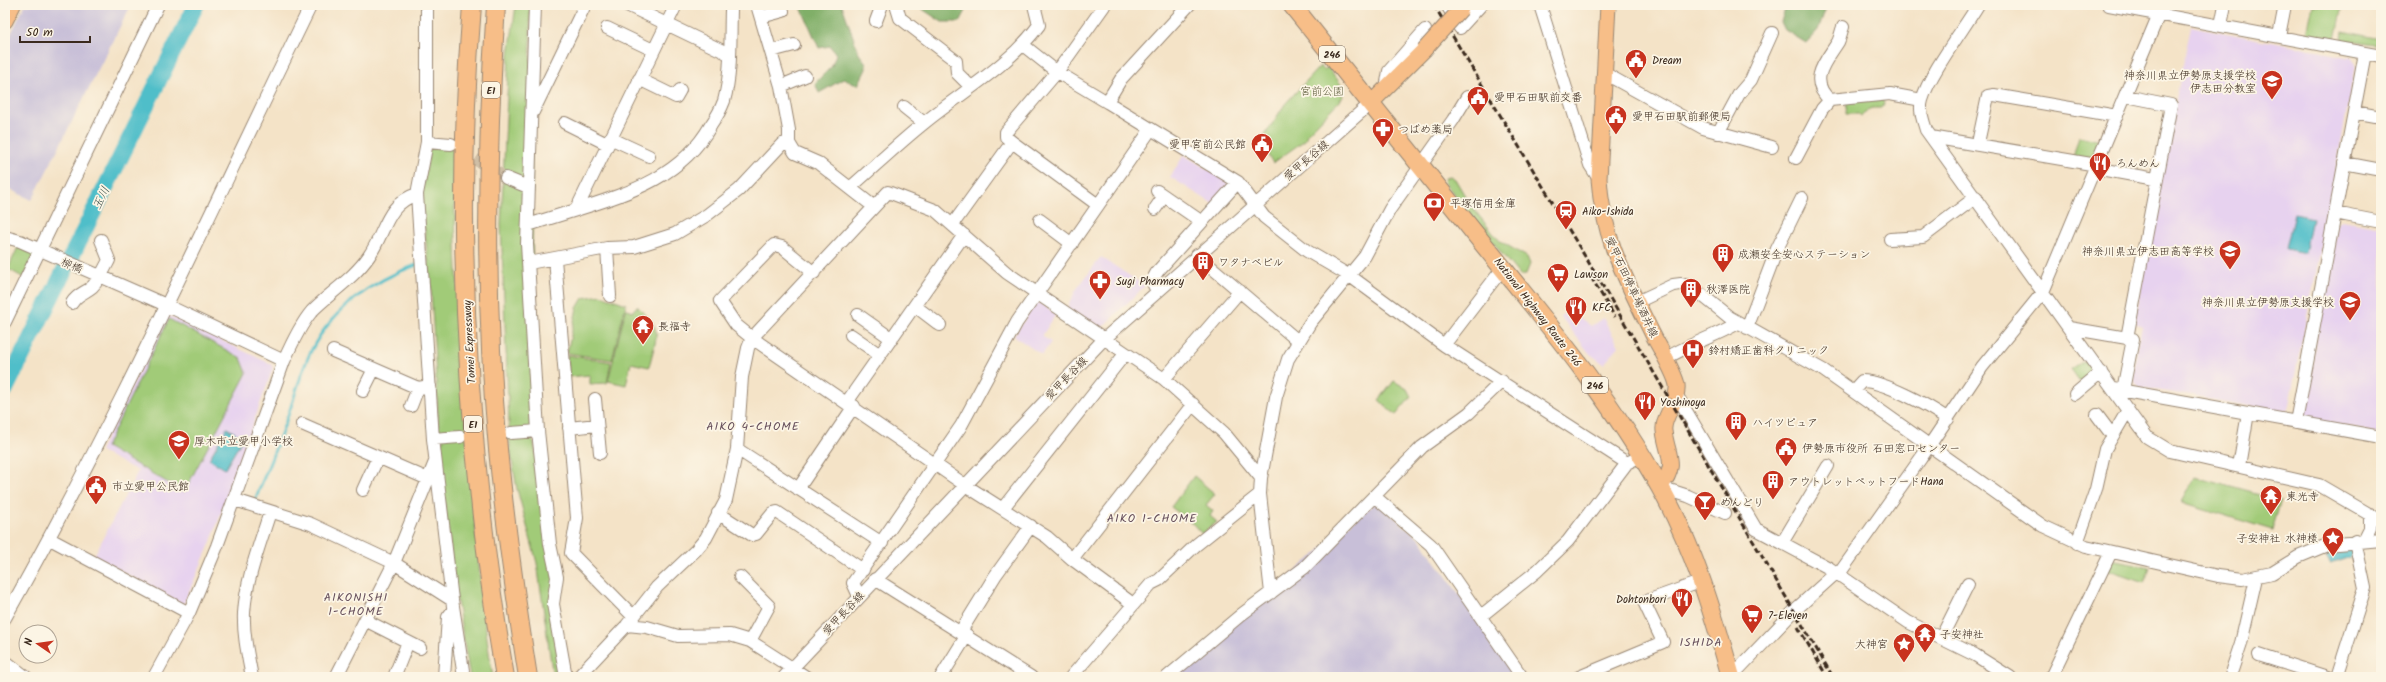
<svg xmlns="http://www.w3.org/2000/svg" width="2386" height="682" font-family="Kalam,'Klee One',sans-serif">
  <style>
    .built { fill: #e7d2ef }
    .industrial { fill: #c8bfd8 }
    .green { fill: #a1cb78; stroke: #6e7a4b }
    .forest { fill: #80af68; stroke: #5e6c43 }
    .water { fill: #50bec9; stroke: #467474 }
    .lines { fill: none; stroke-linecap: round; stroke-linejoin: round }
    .stream { stroke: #50bec9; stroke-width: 3 }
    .river { stroke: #50bec9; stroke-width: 17 }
    .minor-tunnel { stroke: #cfbea5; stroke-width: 12; stroke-dasharray: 12 6; stroke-linecap: butt }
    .minor-casing { stroke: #988672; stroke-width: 14 }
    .major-casing { stroke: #988672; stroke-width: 17 }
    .highway-casing { stroke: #988672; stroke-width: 20 }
    .minor { stroke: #fff; stroke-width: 12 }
    .major { stroke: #f7be88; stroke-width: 15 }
    .highway { stroke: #f7be88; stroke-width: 18 }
    .rail { stroke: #3b2a1e; stroke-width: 3; stroke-dasharray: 6 3; stroke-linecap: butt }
    .major-bridge-casing { stroke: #988672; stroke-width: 17; stroke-linecap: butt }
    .major-bridge { stroke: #f7be88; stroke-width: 15 }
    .labels { text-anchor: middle; stroke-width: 3.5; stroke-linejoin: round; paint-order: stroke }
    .shield { fill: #fcf5e5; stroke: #75675a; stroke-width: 1 }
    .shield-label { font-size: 10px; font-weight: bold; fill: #3b2a1e }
    .poi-label { font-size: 11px; fill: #3b2a1e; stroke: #fcf5e5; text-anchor: start }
    .park-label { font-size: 11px; fill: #5a5a39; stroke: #fcf5e5 }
    .street-label { font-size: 11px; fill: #3b2a1e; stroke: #fcf5e5 }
    .water-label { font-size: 12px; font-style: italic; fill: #415651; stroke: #fcf5e5 }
    .neighbourhood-label { font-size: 12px; letter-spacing: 1px; fill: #68515d; stroke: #fcf5e5 }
  </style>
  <rect width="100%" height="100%" fill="#fcf5e5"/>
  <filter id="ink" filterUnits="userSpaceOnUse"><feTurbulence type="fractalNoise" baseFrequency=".025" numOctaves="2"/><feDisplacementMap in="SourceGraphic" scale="8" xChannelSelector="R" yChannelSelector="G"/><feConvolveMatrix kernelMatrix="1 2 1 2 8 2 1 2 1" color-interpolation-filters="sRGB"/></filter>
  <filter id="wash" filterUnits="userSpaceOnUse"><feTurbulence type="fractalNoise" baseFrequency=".012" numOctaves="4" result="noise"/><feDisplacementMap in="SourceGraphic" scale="16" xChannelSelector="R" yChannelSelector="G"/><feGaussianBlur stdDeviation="0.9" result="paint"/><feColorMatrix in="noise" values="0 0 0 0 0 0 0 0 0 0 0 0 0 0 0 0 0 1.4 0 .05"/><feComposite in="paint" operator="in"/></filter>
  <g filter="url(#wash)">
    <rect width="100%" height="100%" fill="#f4e3c7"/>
    <!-- built -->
    <path class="built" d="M2191,26L2352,58L2355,65L2327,219L2288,409L2285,412L2139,387L2132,376L2142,326L2135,323L2164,158Z
      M1184,155L1230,183L1215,205L1170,177Z
      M2342,220L2381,227V434L2302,418L2338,222Z
      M1101,257L1145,286L1097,332L1065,312L1076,290Z
      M1039,302L1056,314L1042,336L1051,342L1042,355L1014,336L1034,305Z
      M1568,309L1591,326L1603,318L1619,346L1604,364L1590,354L1561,317Z
      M167,315L271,364L273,368L210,544L183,605L94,556L138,471L100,451Z"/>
    <!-- industrial -->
    <path class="industrial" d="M25,5H131L32,200L5,187V46Z
      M1376,502L1419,538L1518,677H1172Z"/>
    <!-- green -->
    <path class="green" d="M516,5H530L534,405L529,432L534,443L555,577L562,677H553L537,563L517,489L510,449L501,225L509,54Z
      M2313,5L2342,6L2335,39L2307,33Z
      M2343,31L2381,39V46L2342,40Z
      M1320,66L1324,70L1328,67L1342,86L1341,91L1343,97L1307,134L1305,140L1273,163L1260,143L1285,104Z
      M1883,100L1884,104L1881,108H1872L1861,116L1859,114H1846L1847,101Z
      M2079,136L2101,141L2095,156L2088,161L2073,158Z
      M453,147C456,273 462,398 475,524C480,575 484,626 493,677H470L457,601L438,450L444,440L439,435L431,288L421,197L430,148Z
      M1446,177L1450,176L1455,179L1471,206L1492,232L1500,241L1527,257L1530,264L1526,274L1520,276L1444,182Z
      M18,247L34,254L24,278L8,269Z
      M601,295L626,304L612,360L567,353L577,308L583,298Z
      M637,306C664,331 657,333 649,367L631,363L626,385L608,381L626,308L632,312Z
      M169,319L241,358L247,373L184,492L106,447Z
      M567,355L611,362L607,383L590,384V375L569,377Z
      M2086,360L2095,373L2081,383L2071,369Z
      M1394,381L1407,389L1411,397L1396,415L1379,400Z
      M1194,476L1215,494L1206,505L1213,511L1210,516L1217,522L1202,534L1193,524L1171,507Z
      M2195,477L2281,501L2272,530L2181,502Z
      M2111,559L2150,567L2144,583L2106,570Z"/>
    <!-- forest -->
    <path class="forest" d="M800,5H842L859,54L866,63V69L858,85L851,83L845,78L819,93L815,83L832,66L836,54L830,46L819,48Z
      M916,5H969L960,22H942Z
      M1786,5H1827L1818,30L1806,43L1785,30L1781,22Z"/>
    <!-- water -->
    <path class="water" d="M2294,214L2312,218L2305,253L2286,249Z
      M227,428L243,438L225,469L209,459Z
      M2349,547L2355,549L2356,554L2330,563L2327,555Z"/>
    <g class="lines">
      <!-- stream -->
      <path class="stream" d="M2354,438L2381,443
        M254,503C265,474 277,446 287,418C294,399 299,379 307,360C326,313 372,280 419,264"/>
      <!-- river -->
      <path class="river" d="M5,390L196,5"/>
    </g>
  </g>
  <g filter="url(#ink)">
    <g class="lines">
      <!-- minor-tunnel -->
      <path class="minor-tunnel" d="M460,150L506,178"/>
      <!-- minor casing -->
      <g class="minor-casing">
        <path id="minor" d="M427,5V142L417,194L433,439L452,600L464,677
          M535,5L527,244L538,431L550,544L557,577L553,604L566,677
          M627,5L729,54
          M757,5L781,86L789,130V143L795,153L818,163L873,206
          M896,5L900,18L956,61L957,73L971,87
          M1447,5L1460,28L1481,5
          M1540,5L1590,165L1599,179
          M1978,5C1963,30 1930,73 1922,100C1919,110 1923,120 1926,130L2147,437L2170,451L2319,485L2381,521
          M2109,5L2381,56
          M761,17L783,11
          M876,21L882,5
          M2221,25L2225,5
          M607,28L653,50
          M2279,36L2285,5
          M1023,45L1057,72L1104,6
          M771,51L794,45
          M1604,73L1703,128L1772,147
          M639,79L676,97L680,90
          M781,86L805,76
          M1386,88L1389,71L1425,30
          M2126,96L2171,105L2127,338
          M1830,100C1807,80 1826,61 1838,42C1840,38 1841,32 1843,27
          M904,107L924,123
          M533,112L585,5
          M2354,112L2381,117
          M565,123L607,144
          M1151,129L1238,182L1264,217L1307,251L1350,276L1444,345L1627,463L1641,456
          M1718,133L1739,94L1751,80L1772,33
          M1931,137L2097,165
          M610,138L649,156
          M427,142L451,144
          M1978,143L1988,96L1994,95L2117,116
          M1796,158L1822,109L1830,100L1890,94L1922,100
          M2344,163L2381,170
          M2095,168L2155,179
          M506,178L528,187
          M851,187C875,166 899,143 924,123C963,91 1009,66 1039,25L1034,5
          M1157,191L1202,222
          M1098,205L1012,142L1006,137V132L1057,72L1107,102
          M1155,209L1164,196
          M576,210C629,193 682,177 711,125C716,118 721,109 724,101C732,72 730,39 731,10
          M2335,213L2381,222
          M1040,220L1072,244
          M953,224L1012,142
          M528,225L576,210L676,5
          M5,237L20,241L166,305L284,361
          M1890,239L1923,237L1976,197
          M607,248L610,296
          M1197,255L1298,341
          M555,259L577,518L571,553L633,616
          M529,263L607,248L634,247L675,234L707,215L739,190L782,144L789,143
          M814,273L782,247L774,245L720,301L736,325L752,338L965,485L1047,537L1072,559L1133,604
          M1157,291L1152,281L1157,272L1238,182
          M1637,302L1673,285L1681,284L1692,287L1729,317L1823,370L2043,526L2086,546L2218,576L2242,579L2272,573L2298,557L2327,545L2381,540
          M72,303C77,294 85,293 92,287C100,279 104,270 109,260L101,240
          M915,306L940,325
          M858,315L892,339
          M5,322L158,5
          M1747,328L1777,249L1802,198
          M2069,328L2133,339L2123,390
          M851,335L880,355
          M1444,345L1503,268
          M333,351L418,388L430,386
          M1665,359C1689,344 1714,337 1738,323
          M1164,379L1240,291
          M2114,389L2381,437
          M363,391L374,369
          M1853,391L1862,381C1884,381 1929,406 1948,419
          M1676,394L1756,529L1829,568L1908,622L1975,655L2010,677
          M2075,394L2101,372
          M595,399L600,453
          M847,402L964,235
          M411,406L418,388
          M2097,415L2112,435
          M2296,422L2365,53
          M302,424L428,479
          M569,428L597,425
          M511,433L538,431
          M433,439L460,437
          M737,449L882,543
          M2239,466L2248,413
          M1660,487L1688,496L1725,513
          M798,489L854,406
          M363,490L378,457
          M1374,496L1431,545L1522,677
          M235,500L311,524L394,563L452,600
          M1003,508L1125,354
          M718,513L752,535L756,534L773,513L777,512L863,570
          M50,539L189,613
          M2364,540L2370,528V514
          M1782,543L1828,466
          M2077,543L2096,489L2105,449L2128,410
          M1072,559L1193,404
          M1839,574L1921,458L1982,367L2043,292L2159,14
          M740,577L769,606L750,641
          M875,579L1031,677
          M1271,593L1260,494L1261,478L1276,397L1288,359L1310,323L1365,256L1390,209L1453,120L1467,97
          M859,596L853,583L961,426L1017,322L1151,129L1107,102L1121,79L1189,5
          M1481,616L1537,571L1568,541L1627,463
          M5,618C117,419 211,210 311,5
          M365,620L420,648
          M627,625L647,627L678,636L730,635L750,641L806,677
          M961,631L995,576L1031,526
          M1941,638L1968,584
          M2259,655L2327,677
          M5,661L26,677
          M2232,670L2241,643L2256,578
          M154,677L189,613L217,546L284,361C291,345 300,325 312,311C330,293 355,277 369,256C386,231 386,204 417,194
          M252,677C248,656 243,634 244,613C246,579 260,544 270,512
          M336,677L394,563L435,462
          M394,677L408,642
          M444,677L448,617L451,613
          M578,677L627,625L657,587L696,550L706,538L726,500L737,449L742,377L748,348L752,338L888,192L935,210L1007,273L1164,379L1224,433L1261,478
          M784,677L1103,340L1371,103
          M941,677L967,635
          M1071,677L1151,584L1159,580L1196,545L1260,494
          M1167,677L1242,614L1304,568L1422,447L1469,413L1502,381
          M1579,677L1663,642L1644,602L1700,582
          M1731,677L1795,610L1836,573
          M2051,677L2111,552
          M2337,677L2365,588L2355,541"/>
      </g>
      <!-- major casing -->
      <g class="major-casing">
        <path id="major" d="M1608,5L1599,179C1603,240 1626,279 1652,333C1658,345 1675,373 1677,385C1679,401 1662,417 1664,431C1667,456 1679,464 1660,487
          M5,21L13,5
          M1371,103L1424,50"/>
      </g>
      <!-- highway casing -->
      <g class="highway-casing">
        <path id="highway" d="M472,5C454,229 467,456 505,677
          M496,5C486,152 484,301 498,449C505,525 516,601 528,677
          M1292,5C1355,83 1417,162 1480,240C1544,319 1610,397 1660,487C1693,546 1713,612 1731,677"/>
      </g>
      <!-- minor -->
      <use href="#minor" class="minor"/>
      <!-- major -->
      <use href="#major" class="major"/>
      <!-- highway -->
      <use href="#highway" class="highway"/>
      <!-- rail -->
      <path class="rail" d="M1434,5L1604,288L1833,677
        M1591,277L1615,317
        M1798,627L1826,675"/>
      <!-- major-bridge casing -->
      <g class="major-bridge-casing">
        <path id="major-bridge" d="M1424,50L1461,9"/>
      </g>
      <!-- major-bridge -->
      <use href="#major-bridge" class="major-bridge"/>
    </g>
  </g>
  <!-- icons -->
  <defs>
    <g id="civic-pin" transform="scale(1.15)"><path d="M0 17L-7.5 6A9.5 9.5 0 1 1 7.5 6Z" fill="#c8321e" stroke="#fcf5e5"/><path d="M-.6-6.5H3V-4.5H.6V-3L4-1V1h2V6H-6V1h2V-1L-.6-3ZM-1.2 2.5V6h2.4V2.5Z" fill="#fff"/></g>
    <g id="school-pin" transform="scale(1.15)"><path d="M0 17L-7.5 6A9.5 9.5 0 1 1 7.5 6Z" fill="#c8321e" stroke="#fcf5e5"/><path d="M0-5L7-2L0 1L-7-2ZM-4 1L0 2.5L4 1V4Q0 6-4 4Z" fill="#fff"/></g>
    <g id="pharmacy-pin" transform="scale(1.15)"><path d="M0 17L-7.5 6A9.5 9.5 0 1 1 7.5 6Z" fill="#c8321e" stroke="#fcf5e5"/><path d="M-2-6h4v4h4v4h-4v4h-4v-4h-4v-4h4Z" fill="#fff"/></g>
    <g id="restaurant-pin" transform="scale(1.15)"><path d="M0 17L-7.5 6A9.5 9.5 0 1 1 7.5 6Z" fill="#c8321e" stroke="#fcf5e5"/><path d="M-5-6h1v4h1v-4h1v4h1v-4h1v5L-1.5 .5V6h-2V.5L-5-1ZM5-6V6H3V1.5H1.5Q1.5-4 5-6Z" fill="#fff"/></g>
    <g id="bank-pin" transform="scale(1.15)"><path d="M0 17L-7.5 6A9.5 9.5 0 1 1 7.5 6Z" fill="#c8321e" stroke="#fcf5e5"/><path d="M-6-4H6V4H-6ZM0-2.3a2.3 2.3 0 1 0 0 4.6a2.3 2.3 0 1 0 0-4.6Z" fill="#fff"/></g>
    <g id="station-pin" transform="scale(1.15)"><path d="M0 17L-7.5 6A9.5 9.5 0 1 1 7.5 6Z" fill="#c8321e" stroke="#fcf5e5"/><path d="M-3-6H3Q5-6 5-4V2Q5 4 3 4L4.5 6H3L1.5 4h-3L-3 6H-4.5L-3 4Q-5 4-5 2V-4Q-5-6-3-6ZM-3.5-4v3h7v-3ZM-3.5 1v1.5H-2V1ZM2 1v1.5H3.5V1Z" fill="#fff"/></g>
    <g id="building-pin" transform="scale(1.15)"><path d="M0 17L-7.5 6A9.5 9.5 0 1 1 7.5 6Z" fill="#c8321e" stroke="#fcf5e5"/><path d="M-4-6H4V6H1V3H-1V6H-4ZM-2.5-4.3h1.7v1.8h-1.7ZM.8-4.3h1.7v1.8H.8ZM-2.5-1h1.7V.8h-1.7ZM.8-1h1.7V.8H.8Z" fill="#fff"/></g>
    <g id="supermarket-pin" transform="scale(1.15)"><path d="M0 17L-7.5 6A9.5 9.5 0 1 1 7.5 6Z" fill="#c8321e" stroke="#fcf5e5"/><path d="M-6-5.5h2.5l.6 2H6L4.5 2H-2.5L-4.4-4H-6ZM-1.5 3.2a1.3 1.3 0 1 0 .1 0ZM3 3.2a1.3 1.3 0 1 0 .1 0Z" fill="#fff"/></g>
    <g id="temple-pin" transform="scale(1.15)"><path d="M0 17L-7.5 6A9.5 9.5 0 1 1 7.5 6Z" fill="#c8321e" stroke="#fcf5e5"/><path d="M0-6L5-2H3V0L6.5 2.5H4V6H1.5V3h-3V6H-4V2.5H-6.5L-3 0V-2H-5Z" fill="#fff"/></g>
    <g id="hospital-pin" transform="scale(1.15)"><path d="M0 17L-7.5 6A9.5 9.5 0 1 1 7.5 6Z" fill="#c8321e" stroke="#fcf5e5"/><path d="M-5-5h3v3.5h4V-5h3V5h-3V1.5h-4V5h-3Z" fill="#fff"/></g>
    <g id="bar-pin" transform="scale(1.15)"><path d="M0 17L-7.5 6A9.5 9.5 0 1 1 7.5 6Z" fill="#c8321e" stroke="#fcf5e5"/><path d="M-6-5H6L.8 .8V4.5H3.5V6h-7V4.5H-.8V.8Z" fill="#fff"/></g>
    <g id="sight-pin" transform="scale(1.15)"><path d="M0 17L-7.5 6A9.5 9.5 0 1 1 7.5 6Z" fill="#c8321e" stroke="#fcf5e5"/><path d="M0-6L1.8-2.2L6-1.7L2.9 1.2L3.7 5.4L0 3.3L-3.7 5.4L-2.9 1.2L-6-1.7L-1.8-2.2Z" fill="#fff"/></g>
  </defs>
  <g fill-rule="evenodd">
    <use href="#civic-pin" x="1636" y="60"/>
    <use href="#school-pin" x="2272" y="81"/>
    <use href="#civic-pin" x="1478" y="97"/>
    <use href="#civic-pin" x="1616" y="116"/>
    <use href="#pharmacy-pin" x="1383" y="129"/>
    <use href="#civic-pin" x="1262" y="144"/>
    <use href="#restaurant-pin" x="2100" y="163"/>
    <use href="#bank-pin" x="1434" y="203"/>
    <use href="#station-pin" x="1566" y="211"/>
    <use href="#school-pin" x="2230" y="251"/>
    <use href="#building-pin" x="1723" y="254"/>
    <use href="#building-pin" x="1203" y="262"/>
    <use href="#supermarket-pin" x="1558" y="274"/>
    <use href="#pharmacy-pin" x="1100" y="281"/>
    <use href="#building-pin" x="1691" y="289"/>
    <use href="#school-pin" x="2350" y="302"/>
    <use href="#restaurant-pin" x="1576" y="307"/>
    <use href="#temple-pin" x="643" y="326"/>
    <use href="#hospital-pin" x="1693" y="350"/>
    <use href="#restaurant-pin" x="1645" y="402"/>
    <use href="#building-pin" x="1736" y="422"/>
    <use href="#school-pin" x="179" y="441"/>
    <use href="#civic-pin" x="1786" y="448"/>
    <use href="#building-pin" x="1773" y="481"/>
    <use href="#civic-pin" x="96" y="486"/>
    <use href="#temple-pin" x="2271" y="496"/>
    <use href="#bar-pin" x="1705" y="502"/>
    <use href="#sight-pin" x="2333" y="538"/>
    <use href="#restaurant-pin" x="1682" y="599"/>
    <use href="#supermarket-pin" x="1752" y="615"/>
    <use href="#temple-pin" x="1925" y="634"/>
    <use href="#sight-pin" x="1904" y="644"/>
  </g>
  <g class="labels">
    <!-- shield labels -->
    <g class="shield">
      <rect x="1319" y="46" width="26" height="16" rx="3"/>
      <rect x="482" y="82" width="18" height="16" rx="3"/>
      <rect x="1582" y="377" width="26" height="16" rx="3"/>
      <rect x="464" y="416" width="18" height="16" rx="3"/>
    </g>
    <g class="shield-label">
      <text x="1332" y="58">246</text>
      <text x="491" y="94">E1</text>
      <text x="1595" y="389">246</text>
      <text x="473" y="428">E1</text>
    </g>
    <!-- poi labels -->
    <g class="poi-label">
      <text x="1652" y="64">Dream</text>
      <text x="2256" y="79" text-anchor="end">神奈川県立伊勢原支援学校<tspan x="2256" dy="13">伊志田分教室</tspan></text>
      <text x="1494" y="101">愛甲石田駅前交番</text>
      <text x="1632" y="120">愛甲石田駅前郵便局</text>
      <text x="1398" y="133">つばめ薬局</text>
      <text x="1246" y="148" text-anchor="end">愛甲宮前公民館</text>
      <text x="2116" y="167">ろんめん</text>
      <text x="1450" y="207">平塚信用金庫</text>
      <text x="1582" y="215">Aiko-Ishida</text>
      <text x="2214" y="255" text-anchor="end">神奈川県立伊志田高等学校</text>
      <text x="1738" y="258">成瀬安全安心ステーション</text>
      <text x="1218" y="266">ワタナベビル</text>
      <text x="1574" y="278">Lawson</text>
      <text x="1116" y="285">Sugi Pharmacy</text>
      <text x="1706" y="293">秋澤医院</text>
      <text x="2334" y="306" text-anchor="end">神奈川県立伊勢原支援学校</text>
      <text x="1592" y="311">KFC</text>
      <text x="658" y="330">長福寺</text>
      <text x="1708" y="354">鈴村矯正歯科クリニック</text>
      <text x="1660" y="406">Yoshinoya</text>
      <text x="1752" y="426">ハイツピュア</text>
      <text x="194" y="445">厚木市立愛甲小学校</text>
      <text x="1802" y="452">伊勢原市役所 石田窓口センター</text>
      <text x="1788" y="485">アウトレットペットフードHana</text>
      <text x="112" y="490">市立愛甲公民館</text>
      <text x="2286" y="500">東光寺</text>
      <text x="1720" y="506">めんどり</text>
      <text x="2318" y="542" text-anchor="end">子安神社 水神様</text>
      <text x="1666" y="603" text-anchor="end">Dohtonbori</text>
      <text x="1768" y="619">7-Eleven</text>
      <text x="1940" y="638">子安神社</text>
      <text x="1888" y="648" text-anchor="end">大神宮</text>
    </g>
    <!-- park labels -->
    <g class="park-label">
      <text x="1322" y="95">宮前公園</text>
    </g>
    <!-- street labels -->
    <g class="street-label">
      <text transform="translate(1306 160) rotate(-41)" y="4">愛甲長谷線</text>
      <text transform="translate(72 265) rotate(23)" y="4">柳橋</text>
      <text transform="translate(1632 287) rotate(65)" y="4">愛甲石田停車場酒井線</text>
      <text transform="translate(1538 312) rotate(52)" y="4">National Highway Route 246</text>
      <text transform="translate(469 342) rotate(-93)" y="4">Tomei Expressway</text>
      <text transform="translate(1066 378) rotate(-46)" y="4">愛甲長谷線</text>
      <text transform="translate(843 613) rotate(-47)" y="4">愛甲長谷線</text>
    </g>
    <!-- water labels -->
    <g class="water-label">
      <text transform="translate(101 198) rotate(-64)" y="4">玉川</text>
    </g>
    <!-- neighbourhood labels -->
    <g class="neighbourhood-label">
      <text x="753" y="430">AIKO 4-CHOME</text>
      <text x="1152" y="522">AIKO 1-CHOME</text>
      <text x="356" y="601">AIKONISHI<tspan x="356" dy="14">1-CHOME</tspan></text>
      <text x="1701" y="646">ISHIDA</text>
    </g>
  </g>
  <!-- margin -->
  <rect width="2386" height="682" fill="none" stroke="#fcf5e5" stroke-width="20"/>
  <!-- north arrow -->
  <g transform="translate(38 644) rotate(283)"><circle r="19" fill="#fcf5e5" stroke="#afa495"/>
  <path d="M0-3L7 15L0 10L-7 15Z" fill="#c8321e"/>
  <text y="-6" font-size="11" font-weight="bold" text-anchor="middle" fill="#3b2a1e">N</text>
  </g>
  <!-- scale -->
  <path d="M20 36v6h70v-6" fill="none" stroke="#3b2a1e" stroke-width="2"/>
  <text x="26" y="36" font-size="12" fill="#3b2a1e" stroke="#fcf5e5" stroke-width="3" paint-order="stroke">50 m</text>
</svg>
